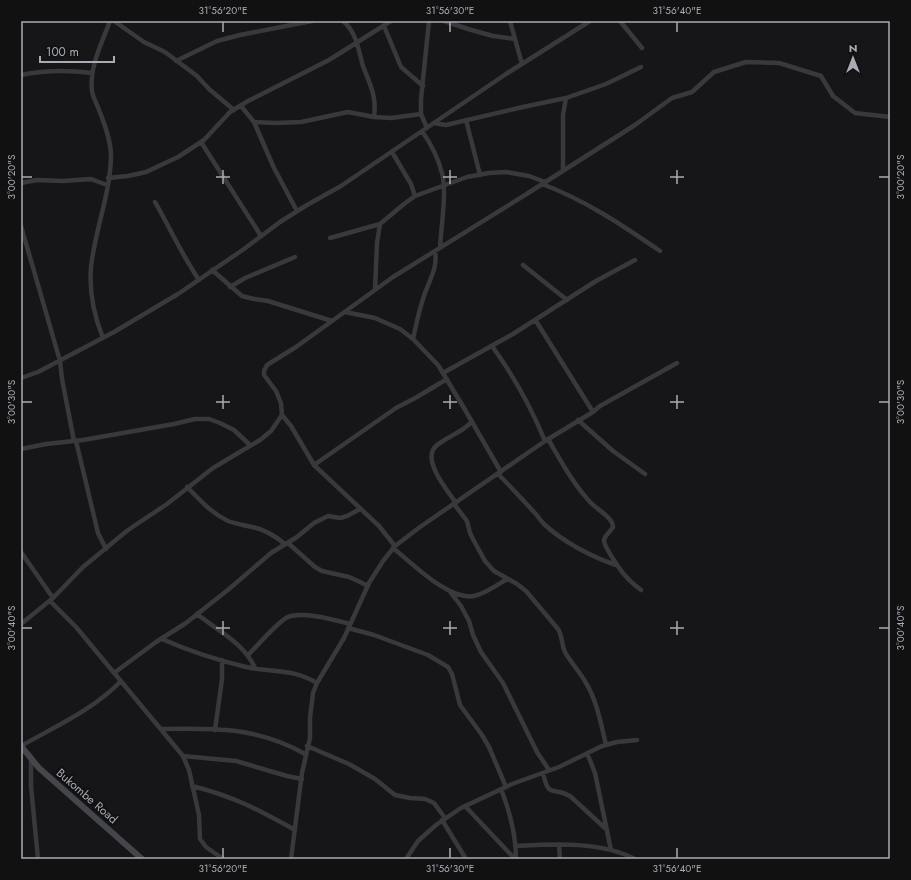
<svg xmlns="http://www.w3.org/2000/svg" width="911" height="880" font-family="Jost,sans-serif">
  <style>
    .lines { fill: none; stroke-linecap: round; stroke-linejoin: round }
    .street { stroke: #39393d; stroke-width: 4.5 }
    .secondary { stroke: #45464b; stroke-width: 6 }
    .ticks { fill: none; stroke: #a9acb5; stroke-width: 1.5 }
    .labels { text-anchor: middle; stroke-width: 4; stroke-linejoin: round; paint-order: stroke }
    .street-label { font-size: 12px; fill: #a9acb5; stroke: #111112 }
    .neatline { fill: none; stroke: #a9acb5; stroke-width: 1.5 }
    .ticks-label { font-size: 10px; text-anchor: middle; fill: #a9acb5 }
  </style>
  <rect width="100%" height="100%" fill="#161517"/>
  <g class="lines">
    <!-- street -->
    <path class="street" d="M114,21L144,42L165,52L197,76L209,89L234,110
      M343,21C357,33 358,49 363,66C370,85 377,96 374,117
      M444,21L468,29L493,36L515,39
      M510,21L522,64
      M620,21L642,48
      M384,26L401,67L423,86
      M176,61L217,41L240,35L312,21
      M21,75C45,70 68,70 92,73
      M241,106L254,122L274,168L297,211
      M466,120L480,175
      M254,122L275,123L301,122L348,112L374,117L391,118L421,114
      M434,123L446,125L523,107L566,98L606,84L641,67
      M427,128L421,114V99L429,21
      M422,131C431,144 438,157 442,173C447,192 441,227 440,248
      M201,142L261,236
      M392,152L411,184L415,196
      M563,170V115L566,98
      M108,178L128,176L146,172L178,157L204,140L230,112L248,101L329,60L391,21
      M21,183L37,180L63,181L91,179L107,185
      M542,184C585,200 622,225 660,251
      M155,202C170,228 182,255 199,280
      M21,226L60,361L62,379L74,441
      M330,238L380,224
      M523,265L567,300
      M212,270L242,296L254,299L268,301L332,321
      M230,287L245,278L295,257
      M375,290L377,243L380,224L404,204L415,196L467,177L489,173L506,172L529,176L545,182
      M345,312L375,318L400,329L413,339L438,365L464,408L501,472
      M536,321L593,412
      M103,338C94,316 89,292 91,267C95,230 110,195 111,157C111,141 105,125 99,110C97,104 93,98 92,91C89,67 102,43 110,21
      M413,339C416,325 419,310 424,296C429,280 438,269 435,251
      M492,346C513,375 531,407 545,441
      M443,373L513,334L596,281L635,260
      M21,378L38,372L114,332L178,294L244,249L280,222L307,205L341,186L506,74L590,21
      M282,415L291,426L314,465L379,526L395,546
      M578,420L613,451L645,474
      M548,439C561,461 573,484 591,503C598,510 613,518 613,527C611,531 605,535 604,540C604,545 608,550 610,554C620,570 626,579 641,590
      M76,441L98,533L106,549
      M21,449L46,444L83,440L174,424L195,419H209L220,423L234,430L250,445
      M314,465L396,408L417,397L447,379
      M498,474C510,486 522,499 534,512C538,516 540,520 544,524C563,542 592,557 616,565
      M187,487C200,500 211,513 228,521C236,524 244,525 252,527C265,529 275,536 285,544
      M456,503C448,491 421,460 436,446C443,440 452,436 460,431C464,429 468,425 472,422
      M454,504L467,521L470,533L474,541L485,561L494,571L517,584L526,591L558,629C563,637 561,644 565,652C571,663 580,672 586,683C597,701 601,724 606,745
      M288,543L315,567L322,571L349,577L358,581L368,586
      M393,548C412,563 449,601 474,596C485,594 497,585 507,579
      M21,552L53,598
      M451,593L461,606L469,621L473,635L481,652L503,683L537,752L549,770
      M50,601L76,627L183,756L189,770L199,815L200,839L206,847L223,859
      M197,614C218,631 244,643 255,668
      M21,624L53,598L83,567L128,530L167,504L213,468L260,440L271,431L282,415L281,403L276,391L264,375V371L267,365L296,347L393,277L525,195L635,125L672,98L692,92L714,72L746,62L779,63L821,76L833,96L855,113L890,117
      M348,628L374,635L428,655L448,667L452,674L460,705L482,735L489,747L506,787
      M162,639C189,651 217,660 246,667C273,673 292,668 317,683
      M248,655C257,646 276,624 286,618C300,610 335,620 350,624
      M114,673L156,642L186,623L229,589L271,553L297,537L314,523L328,516L340,518L347,516L360,509
      M162,729C215,728 257,727 305,754
      M215,730L222,679V660
      M21,746C56,726 93,710 121,681
      M307,746L349,764L375,779L395,795L410,798L425,799L434,803L445,818
      M587,753L595,773L611,850
      M183,756L236,761L287,776L302,779
      M31,758V786L38,859
      M543,773C549,799 551,786 570,796L606,829
      M192,786C233,796 259,810 295,830
      M501,789C510,812 516,834 516,859
      M465,806L515,859
      M442,820L466,859
      M559,845L560,859
      M516,846C555,844 600,841 635,859
      M291,859L302,773L310,738V718L313,693L317,683L344,638L369,583L383,561L395,546L420,527L545,441L593,412L600,406L677,363
      M406,859L418,841L436,825L461,808L512,784L559,767L602,746L617,742L637,740"/>
    <!-- secondary -->
    <path class="secondary" d="M21,746L39,768L142,859"/>
  </g>
  <!-- ticks -->
  <path class="ticks" d="M223,22V32M450,22V32M677,22V32M223,170V184M450,170V184M677,170V184M22,177H32M216,177H230M443,177H457M670,177H684M879,177H889M223,395V409M450,395V409M677,395V409M22,402H32M216,402H230M443,402H457M670,402H684M879,402H889M223,621V635M450,621V635M677,621V635M22,628H32M216,628H230M443,628H457M670,628H684M879,628H889M223,848V858M450,848V858M677,848V858"/>
  <g class="labels">
    <!-- street labels -->
    <g class="street-label">
      <text transform="translate(87 796) rotate(41)" y="4">Bukombe Road</text>
    </g>
  </g>
  <!-- border -->
  <rect width="911" height="880" fill="none" stroke="#111112" stroke-width="44"/>
  <!-- north arrow -->
  <g transform="translate(853 58)" stroke="#111112" stroke-width="3" paint-order="stroke">
  <path d="M0-3L7 15L0 10L-7 15Z" fill="#a9acb5"/>
  <text y="-6" font-size="11" font-weight="bold" text-anchor="middle" fill="#a9acb5">N</text>
  </g>
  <!-- scale -->
  <path d="M40 56v6h74v-6" fill="none" stroke="#a9acb5" stroke-width="2"/>
  <text x="46" y="56" font-size="12" fill="#a9acb5" stroke="#111112" stroke-width="3" paint-order="stroke">100 m</text>
  <rect x="22" y="22" width="867" height="836" class="neatline"/>
  <g class="ticks-label">
    <text x="223" y="14">31°56'20"E</text>
    <text x="450" y="14">31°56'30"E</text>
    <text x="677" y="14">31°56'40"E</text>
    <text transform="translate(11 177) rotate(-90)" y="4">3°00'20"S</text>
    <text transform="translate(900 177) rotate(-90)" y="4">3°00'20"S</text>
    <text transform="translate(11 402) rotate(-90)" y="4">3°00'30"S</text>
    <text transform="translate(900 402) rotate(-90)" y="4">3°00'30"S</text>
    <text transform="translate(11 628) rotate(-90)" y="4">3°00'40"S</text>
    <text transform="translate(900 628) rotate(-90)" y="4">3°00'40"S</text>
    <text x="223" y="872">31°56'20"E</text>
    <text x="450" y="872">31°56'30"E</text>
    <text x="677" y="872">31°56'40"E</text>
  </g>
</svg>
